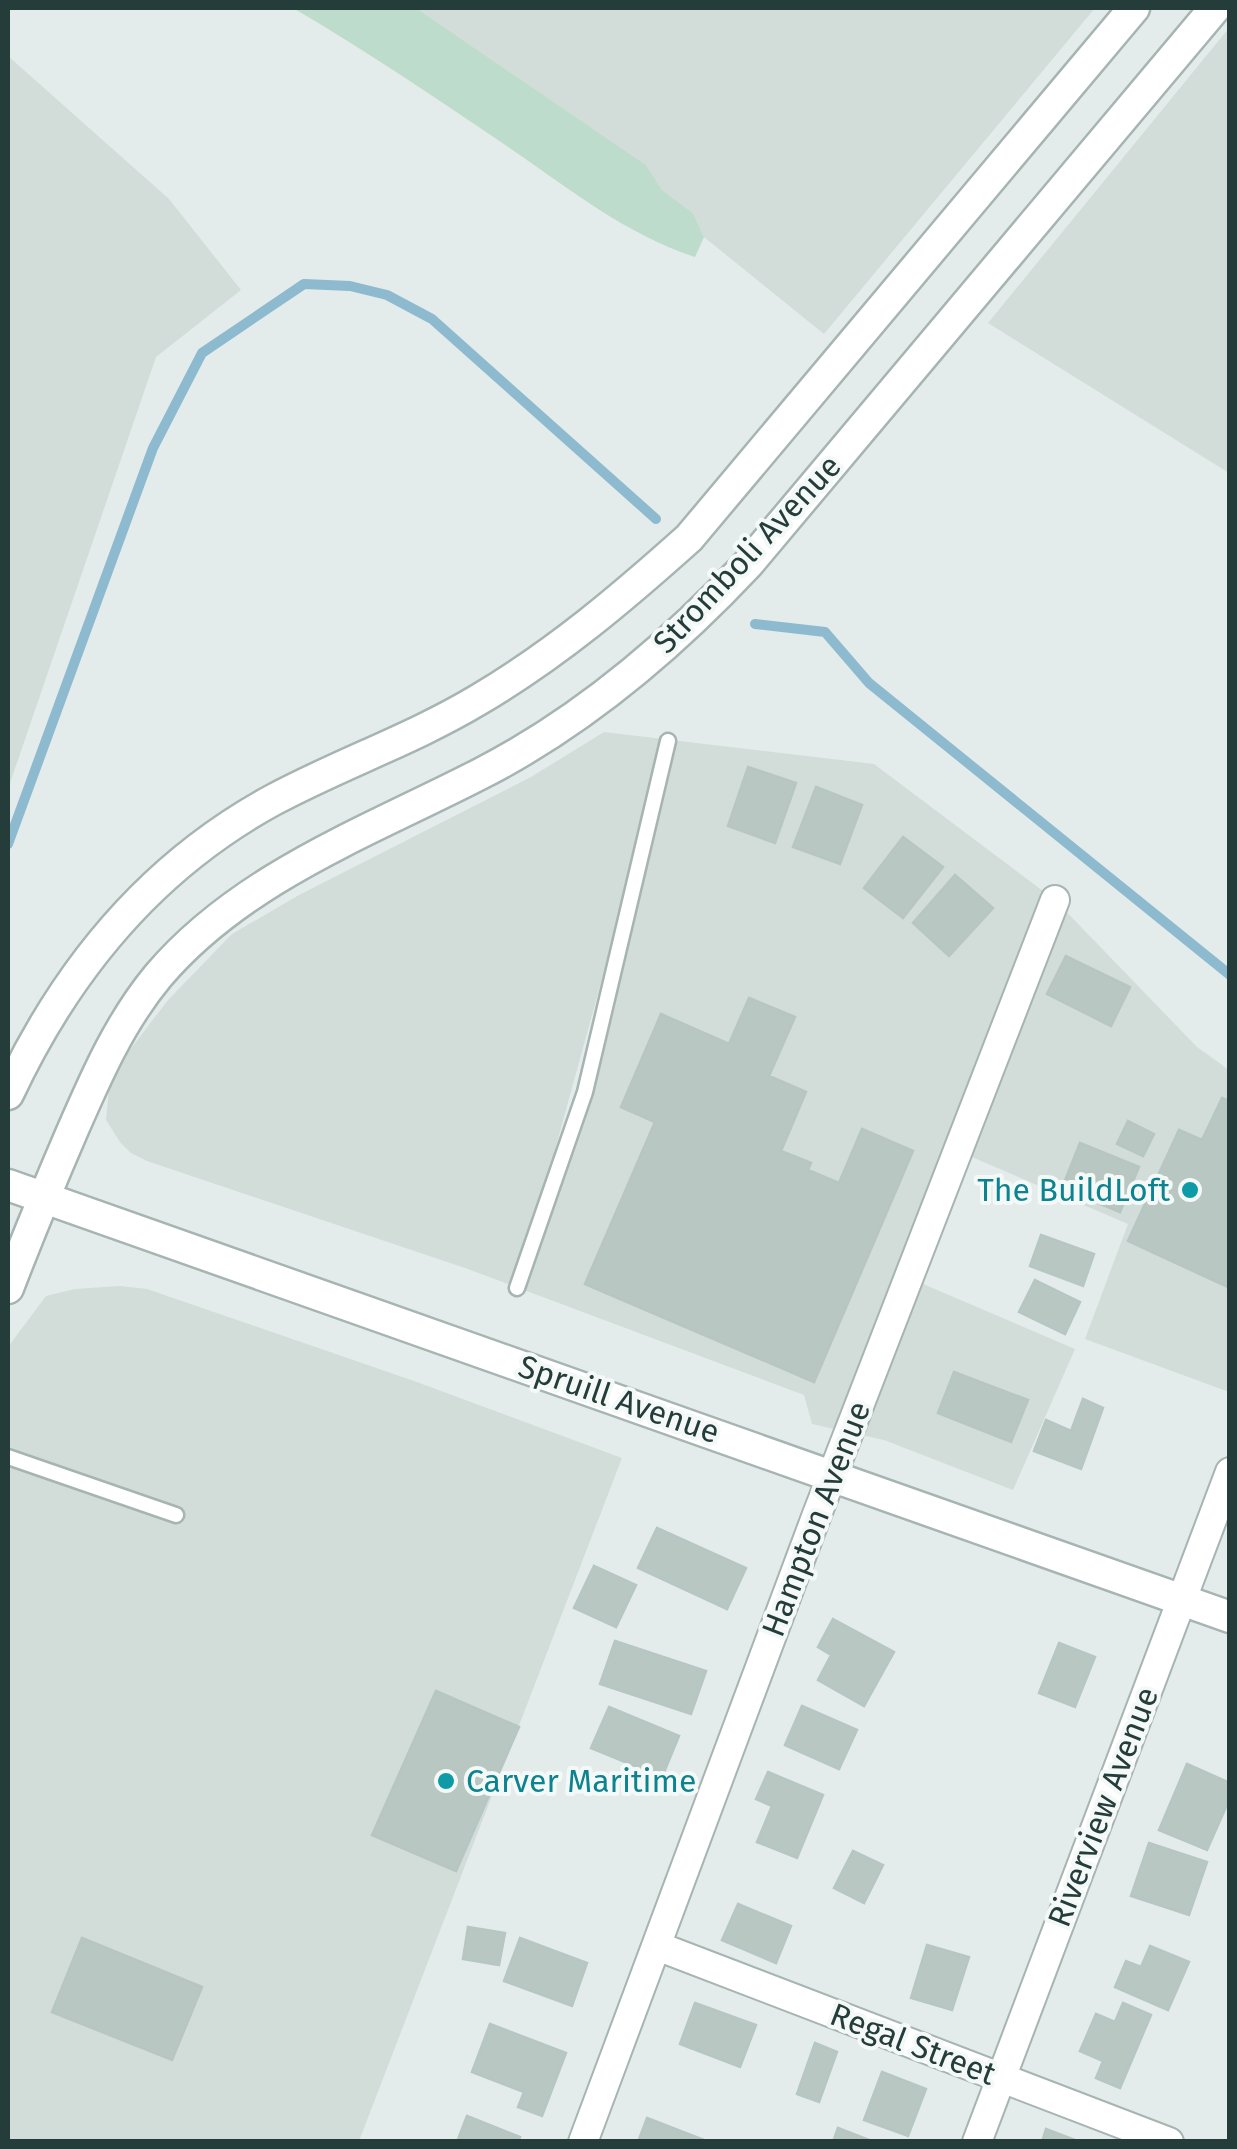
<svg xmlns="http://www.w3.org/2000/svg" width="1237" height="2149" font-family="'Fira Sans',sans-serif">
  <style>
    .built { fill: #d2dcd9; fill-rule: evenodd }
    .green { fill: #bddccb }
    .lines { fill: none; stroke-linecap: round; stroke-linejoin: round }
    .stream { stroke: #8ebacf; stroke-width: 10 }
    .building { fill: #b9c7c3; stroke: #b6c6c2; stroke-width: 2.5 }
    .service-casing { stroke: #a6b4b2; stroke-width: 19 }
    .minor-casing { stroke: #a6b4b2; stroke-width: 32 }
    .tertiary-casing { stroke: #a6b4b2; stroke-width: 35 }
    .service { stroke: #fff; stroke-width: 14 }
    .minor { stroke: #fff; stroke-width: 28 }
    .tertiary { stroke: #fff; stroke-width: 30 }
    .culture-dot { fill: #0f9aa8; stroke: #f4f9f7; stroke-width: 4 }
    .labels { text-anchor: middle; stroke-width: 8; stroke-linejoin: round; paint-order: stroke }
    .street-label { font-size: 32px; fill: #243d3b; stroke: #f4f9f7 }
    .culture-label { font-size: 32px; fill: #0d838f; stroke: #f4f9f7; text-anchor: end }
  </style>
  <rect width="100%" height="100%" fill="#e3ecea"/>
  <!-- built -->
  <path class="built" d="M416,8H1095L824,334L704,237L693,213L662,190L646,165Z
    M1229,28V473L988,323Z
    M8,56L169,199L241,290L156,357L8,789Z
    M604,732L874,764L1055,900L1197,1047L1229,1070V1392L1085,1339L1128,1224L958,1151L909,1278L1075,1349L1013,1490L884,1440L812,1424L804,1395L465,1268L147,1161L131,1153L120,1142L106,1120L109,1088L129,1051L168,1000L232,934L299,895L531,777ZM657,779L585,1092L523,1266Z
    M120,1286L147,1289L414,1381L622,1458L359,2141H8V1347L46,1296L75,1289Z"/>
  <!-- green -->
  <path class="green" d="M293,8H416L646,165L662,190L693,213L704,237L695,257C630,236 573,192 517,153C443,103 370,53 293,8Z"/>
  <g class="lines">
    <!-- stream -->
    <path class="stream" d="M755,624L825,632L869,683L1230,975
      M8,844L153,448L202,353L304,284L350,286L387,295L432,319L656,519"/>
  </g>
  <!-- building -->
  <path class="building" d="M748,767L796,783L775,843L728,826Z
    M816,787L862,805L840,864L793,847Z
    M903,837L943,867L903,918L864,888Z
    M955,875L993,908L949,956L913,923Z
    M1066,956L1130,987L1111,1026L1047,994Z
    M749,998L795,1017L769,1076L806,1092L781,1151L811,1163L808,1170L839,1183L862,1129L913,1151L814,1382L585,1284L655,1122L621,1107L661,1014L729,1044Z
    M1222,1098L1230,1101V1288L1128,1241L1179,1130L1202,1140Z
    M1128,1121L1154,1134L1143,1156L1117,1144Z
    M1080,1143L1139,1167L1120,1212L1062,1188Z
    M1041,1235L1094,1254L1083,1286L1030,1266Z
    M1035,1280L1080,1302L1065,1334L1019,1312Z
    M954,1372L1028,1400L1011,1442L938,1413Z
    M1083,1399L1103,1408L1081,1469L1034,1451L1046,1420L1071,1431Z
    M657,1528L746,1568L727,1609L638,1568Z
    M594,1566L636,1585L616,1627L574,1608Z
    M833,1619L894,1652L864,1706L818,1680L831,1655L818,1647Z
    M615,1641L706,1671L691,1714L600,1684Z
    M1059,1643L1095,1657L1075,1707L1039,1693Z
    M436,1691L519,1727L456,1871L372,1835Z
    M802,1706L857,1730L839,1769L785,1745Z
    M609,1707L679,1736L662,1777L591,1748Z
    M1187,1764L1230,1783V1798L1207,1850L1159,1830Z
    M768,1772L823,1795L797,1858L757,1842L772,1806L756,1799Z
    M1149,1843L1207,1862L1189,1915L1131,1896Z
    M853,1851L883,1865L864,1903L834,1888Z
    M738,1904L791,1926L776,1963L722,1940Z
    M468,1927L505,1933L499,1965L463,1959Z
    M82,1938L202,1987L172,2060L52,2012Z
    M520,1938L587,1963L572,2006L504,1981Z
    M927,1945L969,1957L952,2010L911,1998Z
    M1150,1946L1189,1962L1168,2010L1115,1987L1126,1961L1141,1967Z
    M695,2003L756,2025L740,2067L680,2044Z
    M1123,2003L1151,2015L1120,2088L1096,2078L1103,2061L1080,2051L1096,2014L1115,2022Z
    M490,2024L566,2053L542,2116L518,2107L524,2092L472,2072Z
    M815,2043L837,2052L819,2102L797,2094Z
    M882,2072L926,2089L908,2136L864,2120Z
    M467,2116L520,2137L518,2142H457Z
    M647,2118L709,2142H638Z
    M838,2128L874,2142H833Z
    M1046,2129L1080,2142H1042Z"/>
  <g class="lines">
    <!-- service casing -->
    <g class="service-casing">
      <path id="service" d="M517,1288L585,1092L668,741
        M8,1457L176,1515"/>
    </g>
    <!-- minor casing -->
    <g class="minor-casing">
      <path id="minor" d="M657,1946L1169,2142
        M583,2142L816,1517L1055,900
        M977,2142L1230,1472"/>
    </g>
    <!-- tertiary casing -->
    <g class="tertiary-casing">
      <path id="tertiary" d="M8,1094C66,970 150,867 273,800C340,764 413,739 478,700C556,654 622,598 689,538L1134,8
        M8,1185L1230,1617
        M8,1288C28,1236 49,1185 71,1134C95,1079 119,1023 158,976C242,877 370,831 482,773C583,721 671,646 748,564L1215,8"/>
    </g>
    <!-- service -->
    <use href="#service" class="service"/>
    <!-- minor -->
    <use href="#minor" class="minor"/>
    <!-- tertiary -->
    <use href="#tertiary" class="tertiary"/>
  </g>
  <!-- markers -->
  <g class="culture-dot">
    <circle cx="1190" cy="1190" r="10"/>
    <circle cx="446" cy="1781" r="10"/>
  </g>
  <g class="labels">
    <!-- street labels -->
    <g class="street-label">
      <text transform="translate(747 554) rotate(-47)" y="11">Stromboli Avenue</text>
      <text transform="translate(619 1399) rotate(19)" y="11">Spruill Avenue</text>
      <text transform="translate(816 1519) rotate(-69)" y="11">Hampton Avenue</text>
      <text transform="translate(1103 1807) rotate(-69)" y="11">Riverview Avenue</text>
      <text transform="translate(913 2044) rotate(21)" y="11">Regal Street</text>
    </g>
    <!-- culture labels -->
    <g class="culture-label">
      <text x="1170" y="1201">The BuildLoft</text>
      <text x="466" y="1792" text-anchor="start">Carver Maritime</text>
    </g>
  </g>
  <!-- border -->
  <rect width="1237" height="2149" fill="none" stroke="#243d3b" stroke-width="20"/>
</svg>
